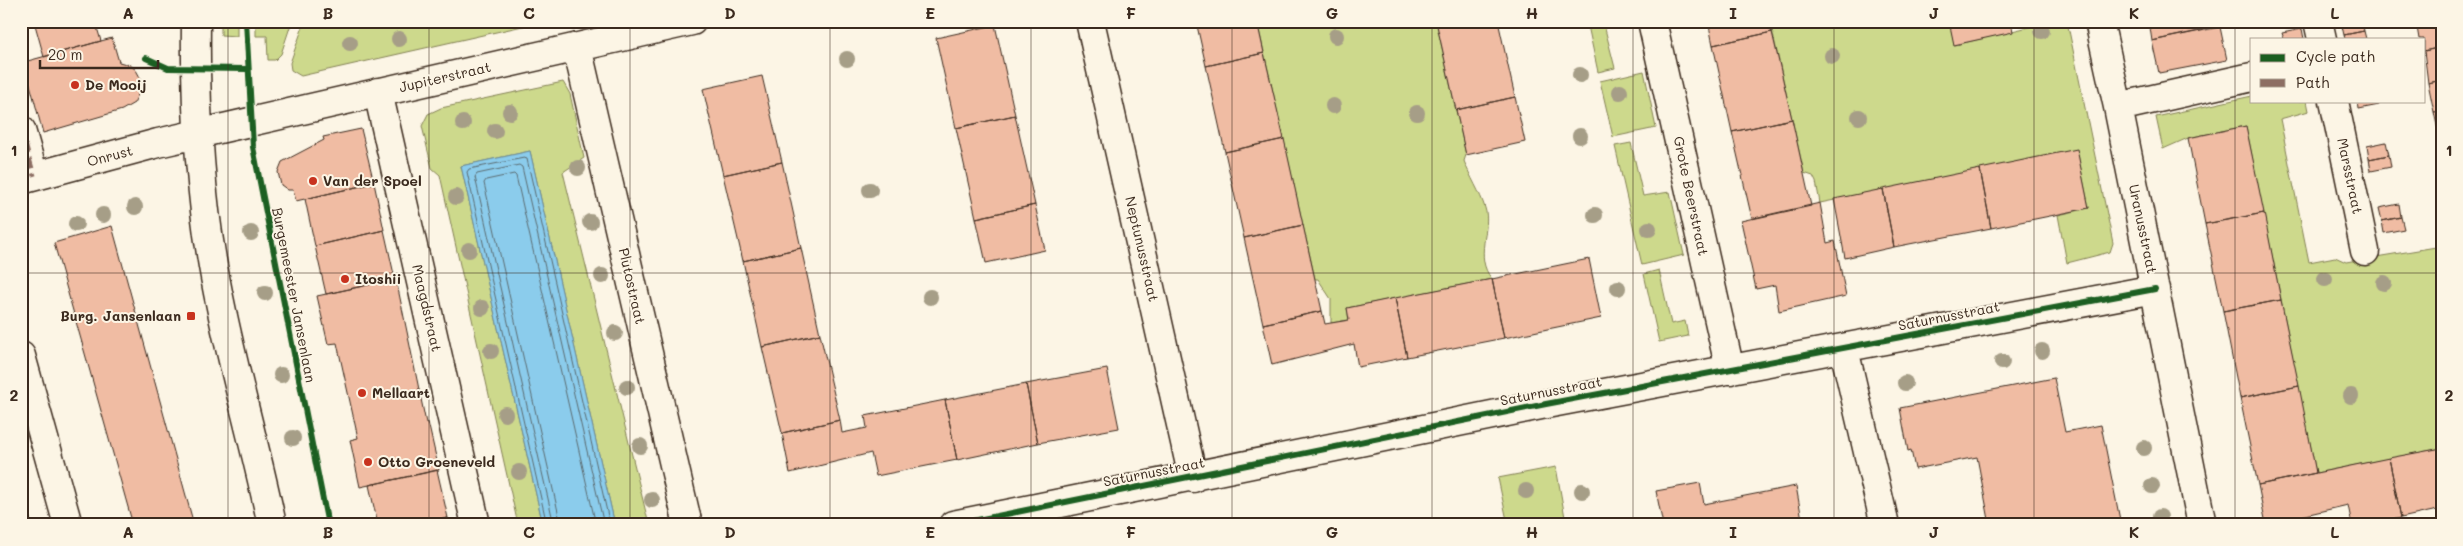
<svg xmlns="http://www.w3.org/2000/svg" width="2463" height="546" font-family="Mali,sans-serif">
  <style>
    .green { fill: #cdd98c; stroke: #848255 }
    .water { fill: #8bccec; stroke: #6b8b9a }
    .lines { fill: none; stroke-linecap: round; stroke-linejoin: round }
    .shore { stroke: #5b6b70; stroke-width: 1 }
    .building { fill: #f0bca3; stroke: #3b2a1e }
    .minor-casing { stroke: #3b2a1e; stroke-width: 31 }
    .minor { stroke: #fcf5e5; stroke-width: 28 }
    .quiet { stroke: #8d6e63; stroke-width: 5; stroke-dasharray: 10 5; stroke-linecap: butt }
    .cycleway-casing { stroke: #fcf5e5; stroke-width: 9 }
    .cycleway { stroke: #1b5e20; stroke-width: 6 }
    .tree { fill: #a69e87 }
    .grid { fill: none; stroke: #3b2a1e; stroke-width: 1; stroke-opacity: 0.55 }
    .poi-dot { fill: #c8321e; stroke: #fcf5e5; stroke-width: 2 }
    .labels { text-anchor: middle; stroke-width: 4; stroke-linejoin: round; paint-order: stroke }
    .street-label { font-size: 14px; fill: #3b2a1e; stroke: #fcf5e5 }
    .poi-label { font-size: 14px; font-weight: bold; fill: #3b2a1e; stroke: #fcf5e5; text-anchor: start }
    .neatline { fill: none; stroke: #3b2a1e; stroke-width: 2 }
    .grid-label { font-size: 16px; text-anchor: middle; font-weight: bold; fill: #3b2a1e }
  </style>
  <rect width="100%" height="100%" fill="#fcf5e5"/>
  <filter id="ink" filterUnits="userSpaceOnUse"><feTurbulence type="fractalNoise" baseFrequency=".02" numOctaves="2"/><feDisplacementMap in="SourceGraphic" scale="10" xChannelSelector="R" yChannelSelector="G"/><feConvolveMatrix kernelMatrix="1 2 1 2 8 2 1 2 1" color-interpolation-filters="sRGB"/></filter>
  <g filter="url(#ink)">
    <!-- green -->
    <path class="green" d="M221,21H237V36L221,35Z
      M256,21H292L281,54L275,60H268L267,36H256Z
      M305,21H545L301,76L291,70L290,63Z
      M1257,21H1436L1466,155L1464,161C1470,177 1480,192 1485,208C1492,228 1473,257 1492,279L1347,308L1349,320L1331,323V299L1318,279H1315Z
      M1587,21H1603L1615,68L1598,72Z
      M1770,21H1949L1955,45L2053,21H2067L2113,243L2110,252L2067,263L2058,215L2089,208L2077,150L1820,203L1816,182L1813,176L1804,173Z
      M1644,71L1656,128L1613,137L1600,81Z
      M563,82L570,94L584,158L563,172L649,525H615L530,151L461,166L543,525H518L440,175L432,168L422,126L428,114L441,108Z
      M2252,96V101H2307L2309,111L2280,119L2309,262L2335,257L2346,262L2442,246V448L2316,473L2246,126L2188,138L2163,149L2156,117Z
      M1631,143L1643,196L1670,192L1684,255L1642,265L1615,146Z
      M1659,270L1671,324L1685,321L1688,336L1659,342L1644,274Z
      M1556,467L1566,523L1557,525H1508L1498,478Z
      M21,487L32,525H21Z"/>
    <!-- water -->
    <path class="water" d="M530,151L615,525H543L461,166Z"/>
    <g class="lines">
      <!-- shore -->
      <path class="shore" d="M547,525L467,172L469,169L524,158L527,159L610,525
        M554,525L475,177L477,174L519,165L522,167L604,525
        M561,525L484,183L486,180L514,174L516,176L596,525"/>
    </g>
    <!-- building -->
    <path class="building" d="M34,21H95L101,41L44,57Z
      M1196,21H1257L1264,53L1206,66Z
      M1436,21H1498L1515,97L1456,110Z
      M1708,21H1770L1772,32L1713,45Z
      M1949,21H2011L2013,32L1954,45Z
      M2149,21H2201L2203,30L2152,41Z
      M2362,21L2364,31L2344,35L2341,22Z
      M2416,21H2442V47L2424,51V39H2419Z
      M995,25L1015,115L956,128L936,38Z
      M2220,27L2227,60L2159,73L2152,41Z
      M2302,29L2304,39H2284L2282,33Z
      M2364,31L2366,39H2345L2344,35Z
      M1772,32L1792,119L1732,132L1713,45Z
      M112,38L119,62L130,65L136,70L142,81V86L134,103L122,110L43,133L24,62Z
      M2442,47V80L2428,83L2424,51Z
      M1264,53L1284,139L1225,152L1206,66Z
      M762,76L782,162L723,175L703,89Z
      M2442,80V111L2434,112L2428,83Z
      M1515,97L1525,142L1466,155L1456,110Z
      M2358,101H2378L2379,105L2359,109Z
      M2442,111V144H2441L2434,112Z
      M1015,115L1035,205L976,218L956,128Z
      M1792,119L1811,206L1752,219L1732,132Z
      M2246,126L2264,213L2205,224L2188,138Z
      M361,129L374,183L296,201L293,190H288L281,185L278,172L282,162L324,140L323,137Z
      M1284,139L1303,225L1244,238L1225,152Z
      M2386,142L2389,155L2369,159L2367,146Z
      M2077,149L2089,208L1991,228L1980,169Z
      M2389,155L2391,167L2371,171L2369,159Z
      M782,162L801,248L743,261L723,175Z
      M1980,169L1991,228L1894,247L1883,189Z
      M374,183L384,230L315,246L305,199Z
      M1883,189L1894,247L1845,258L1834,199Z
      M1820,203L1827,243L1835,241L1846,296L1779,311L1775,285L1756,289L1741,221Z
      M2399,204L2401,217L2382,221L2379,208Z
      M1035,205L1045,250L986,263L976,218Z
      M2264,213L2281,300L2223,311L2205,224Z
      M2401,217L2404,229L2384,233L2382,221Z
      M1303,225L1322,311L1263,324L1244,238Z
      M112,226L194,525H133L54,243Z
      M384,230L395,279L326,294L315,246Z
      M801,248L820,334L762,347L743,261Z
      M1589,259L1601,318L1504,338L1492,279Z
      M396,279L426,423L428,422L439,470L360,487L350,440L358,438L337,343L328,344L317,296Z
      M1492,279L1504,338L1407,357L1395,298Z
      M1395,298L1407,357L1358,367L1354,344L1272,365L1263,324L1322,311L1325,324L1349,320L1347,308Z
      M2281,300L2299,386L2240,398L2223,311Z
      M820,334L840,420L782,433L762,347Z
      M1107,369L1119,428L1038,443L1026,384Z
      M2054,378L2065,432L2101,425L2121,525H1990L1977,457L1915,469L1911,450L1908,451L1900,408Z
      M1026,384L1038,443L957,460L945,400Z
      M2299,386L2316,473L2258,485L2240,398Z
      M945,400L957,460L876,476L871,453L790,473L782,433L840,420L842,433L867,428L865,416Z
      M2442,448V509L2401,518L2389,458Z
      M2389,458L2401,518L2364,525H2352L2348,505L2266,524L2258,485Z
      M437,470L448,518L418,525H378L369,485Z
      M1700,483L1704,504L1796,486L1803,525H1663L1656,491Z
      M448,518L449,525H418Z"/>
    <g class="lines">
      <!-- minor casing -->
      <g class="minor-casing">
        <path id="minor" d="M196,21C195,102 199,186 213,266C228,353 254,438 272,525
          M1090,21L1193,478
          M1652,21L1730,370
          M2099,21L2118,107L2202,525
          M2318,21L2322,39
          M577,47L688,525
          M378,92L476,525
          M2334,101L2365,251
          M2118,107L2252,77
          M21,130L34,176
          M21,180L158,143L692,21
          M1844,349L1885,525
          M21,356L68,525
          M953,525L1546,404L2155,289"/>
      </g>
      <!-- minor -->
      <use href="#minor" class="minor"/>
      <!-- quiet -->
      <path class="quiet" d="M21,130L34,176"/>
      <!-- cycleway casing -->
      <g class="cycleway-casing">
        <path id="cycleway" d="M246,21L253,147L328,525
          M146,58L168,68L247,69
          M953,525L1546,404L2155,289"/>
      </g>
      <!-- cycleway -->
      <use href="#cycleway" class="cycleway"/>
    </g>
    <!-- trees -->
    <g class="tree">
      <circle cx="2042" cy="31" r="8"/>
      <circle cx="1336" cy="36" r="8"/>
      <circle cx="399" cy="39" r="8"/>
      <circle cx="350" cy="43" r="8"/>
      <circle cx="1832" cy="56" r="8"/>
      <circle cx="847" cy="59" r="8"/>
      <circle cx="1580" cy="75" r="8"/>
      <circle cx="1620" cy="92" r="8"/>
      <circle cx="1333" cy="106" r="8"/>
      <circle cx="510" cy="112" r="8"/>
      <circle cx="1417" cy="113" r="8"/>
      <circle cx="1859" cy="117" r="8"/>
      <circle cx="463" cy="123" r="8"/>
      <circle cx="495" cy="131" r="8"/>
      <circle cx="1580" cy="136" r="8"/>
      <circle cx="578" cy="168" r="8"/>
      <circle cx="870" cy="190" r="8"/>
      <circle cx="456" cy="197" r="8"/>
      <circle cx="135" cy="207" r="8"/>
      <circle cx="103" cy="215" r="8"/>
      <circle cx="1595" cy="215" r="8"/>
      <circle cx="590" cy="222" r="8"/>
      <circle cx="76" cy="224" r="8"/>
      <circle cx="1649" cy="229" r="8"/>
      <circle cx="251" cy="233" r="8"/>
      <circle cx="469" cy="250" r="8"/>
      <circle cx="602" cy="276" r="8"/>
      <circle cx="2325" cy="279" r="8"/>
      <circle cx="2384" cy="283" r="8"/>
      <circle cx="1618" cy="288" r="8"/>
      <circle cx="265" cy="293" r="8"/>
      <circle cx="930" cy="297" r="8"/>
      <circle cx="482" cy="308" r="8"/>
      <circle cx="615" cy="333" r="8"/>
      <circle cx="491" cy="351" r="8"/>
      <circle cx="2042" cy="351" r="8"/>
      <circle cx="2002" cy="362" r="8"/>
      <circle cx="281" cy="375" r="8"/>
      <circle cx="1905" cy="383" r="8"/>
      <circle cx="627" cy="387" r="8"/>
      <circle cx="2351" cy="396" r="8"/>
      <circle cx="505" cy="414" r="8"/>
      <circle cx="293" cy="438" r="8"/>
      <circle cx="640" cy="446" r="8"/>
      <circle cx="2144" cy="448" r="8"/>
      <circle cx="519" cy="472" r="8"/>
      <circle cx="2152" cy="486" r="8"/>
      <circle cx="1526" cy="491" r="8"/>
      <circle cx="1582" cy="491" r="8"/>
      <circle cx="652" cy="500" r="8"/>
      <circle cx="2160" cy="517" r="8"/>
    </g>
  </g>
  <!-- grid -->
  <path class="grid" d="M228,21V525M429,21V525M630,21V525M830,21V525M1031,21V525M1232,21V525M1432,21V525M1633,21V525M1834,21V525M2034,21V525M2235,21V525M21,273H2442"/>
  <!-- markers -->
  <g class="poi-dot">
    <circle cx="75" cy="85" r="5"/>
    <circle cx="313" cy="181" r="5"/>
    <circle cx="345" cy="279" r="5"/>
    <rect x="186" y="311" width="10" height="10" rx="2.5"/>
    <circle cx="362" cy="393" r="5"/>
    <circle cx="368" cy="462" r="5"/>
  </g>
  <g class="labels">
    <!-- street labels -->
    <g class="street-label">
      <text transform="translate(445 77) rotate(-13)" y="5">Jupiterstraat</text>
      <text transform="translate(110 156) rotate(-15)" y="5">Onrust</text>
      <text transform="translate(2350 176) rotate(78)" y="5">Marsstraat</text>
      <text transform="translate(1691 196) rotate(78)" y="5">Grote Beerstraat</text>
      <text transform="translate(2143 229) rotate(78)" y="5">Uranusstraat</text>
      <text transform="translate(1142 249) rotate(77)" y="5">Neptunusstraat</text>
      <text transform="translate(632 286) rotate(77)" y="5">Plutostraat</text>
      <text transform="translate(294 295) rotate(79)" y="5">Burgemeester Jansenlaan</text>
      <text transform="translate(427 308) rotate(77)" y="5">Maagdstraat</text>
      <text transform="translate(1949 316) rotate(-11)" y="5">Saturnusstraat</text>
      <text transform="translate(1551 391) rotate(-11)" y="5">Saturnusstraat</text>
      <text transform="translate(1154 472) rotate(-11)" y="5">Saturnusstraat</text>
    </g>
    <!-- poi labels -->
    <g class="poi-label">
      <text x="85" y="90">De Mooij</text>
      <text x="323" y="186">Van der Spoel</text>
      <text x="355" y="284">Itoshii</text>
      <text x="181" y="321" text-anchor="end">Burg. Jansenlaan</text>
      <text x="372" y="398">Mellaart</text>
      <text x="378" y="467">Otto Groeneveld</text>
    </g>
  </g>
  <!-- margin -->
  <rect width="2463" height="546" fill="none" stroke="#fcf5e5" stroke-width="55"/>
  <!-- legend -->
  <rect x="2250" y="38" width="175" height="65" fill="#fcf5e5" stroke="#afa495"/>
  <rect x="2260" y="54" width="25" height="8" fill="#1b5e20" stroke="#afa495"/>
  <text x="2296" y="62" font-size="15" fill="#3b2a1e">Cycle path</text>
  <rect x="2260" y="79" width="25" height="8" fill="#8d6e63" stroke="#afa495"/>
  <text x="2296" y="88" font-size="15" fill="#3b2a1e">Path</text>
  <!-- scale -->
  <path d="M40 60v8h118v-8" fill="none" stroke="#3b2a1e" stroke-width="2.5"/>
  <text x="48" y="60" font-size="15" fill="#3b2a1e" stroke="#fcf5e5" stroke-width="4" paint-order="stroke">20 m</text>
  <rect x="28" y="28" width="2408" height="490" class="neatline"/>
  <g class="grid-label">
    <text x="128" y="19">A</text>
    <text x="328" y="19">B</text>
    <text x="529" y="19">C</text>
    <text x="730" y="19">D</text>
    <text x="930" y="19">E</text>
    <text x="1131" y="19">F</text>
    <text x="1332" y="19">G</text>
    <text x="1532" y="19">H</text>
    <text x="1733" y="19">I</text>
    <text x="1934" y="19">J</text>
    <text x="2134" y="19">K</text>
    <text x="2335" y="19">L</text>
    <text x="14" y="156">1</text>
    <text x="2449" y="156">1</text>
    <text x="14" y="401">2</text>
    <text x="2449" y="401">2</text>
    <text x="128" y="538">A</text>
    <text x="328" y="538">B</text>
    <text x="529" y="538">C</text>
    <text x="730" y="538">D</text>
    <text x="930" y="538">E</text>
    <text x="1131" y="538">F</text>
    <text x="1332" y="538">G</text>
    <text x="1532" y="538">H</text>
    <text x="1733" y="538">I</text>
    <text x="1934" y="538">J</text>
    <text x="2134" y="538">K</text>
    <text x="2335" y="538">L</text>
  </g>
</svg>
